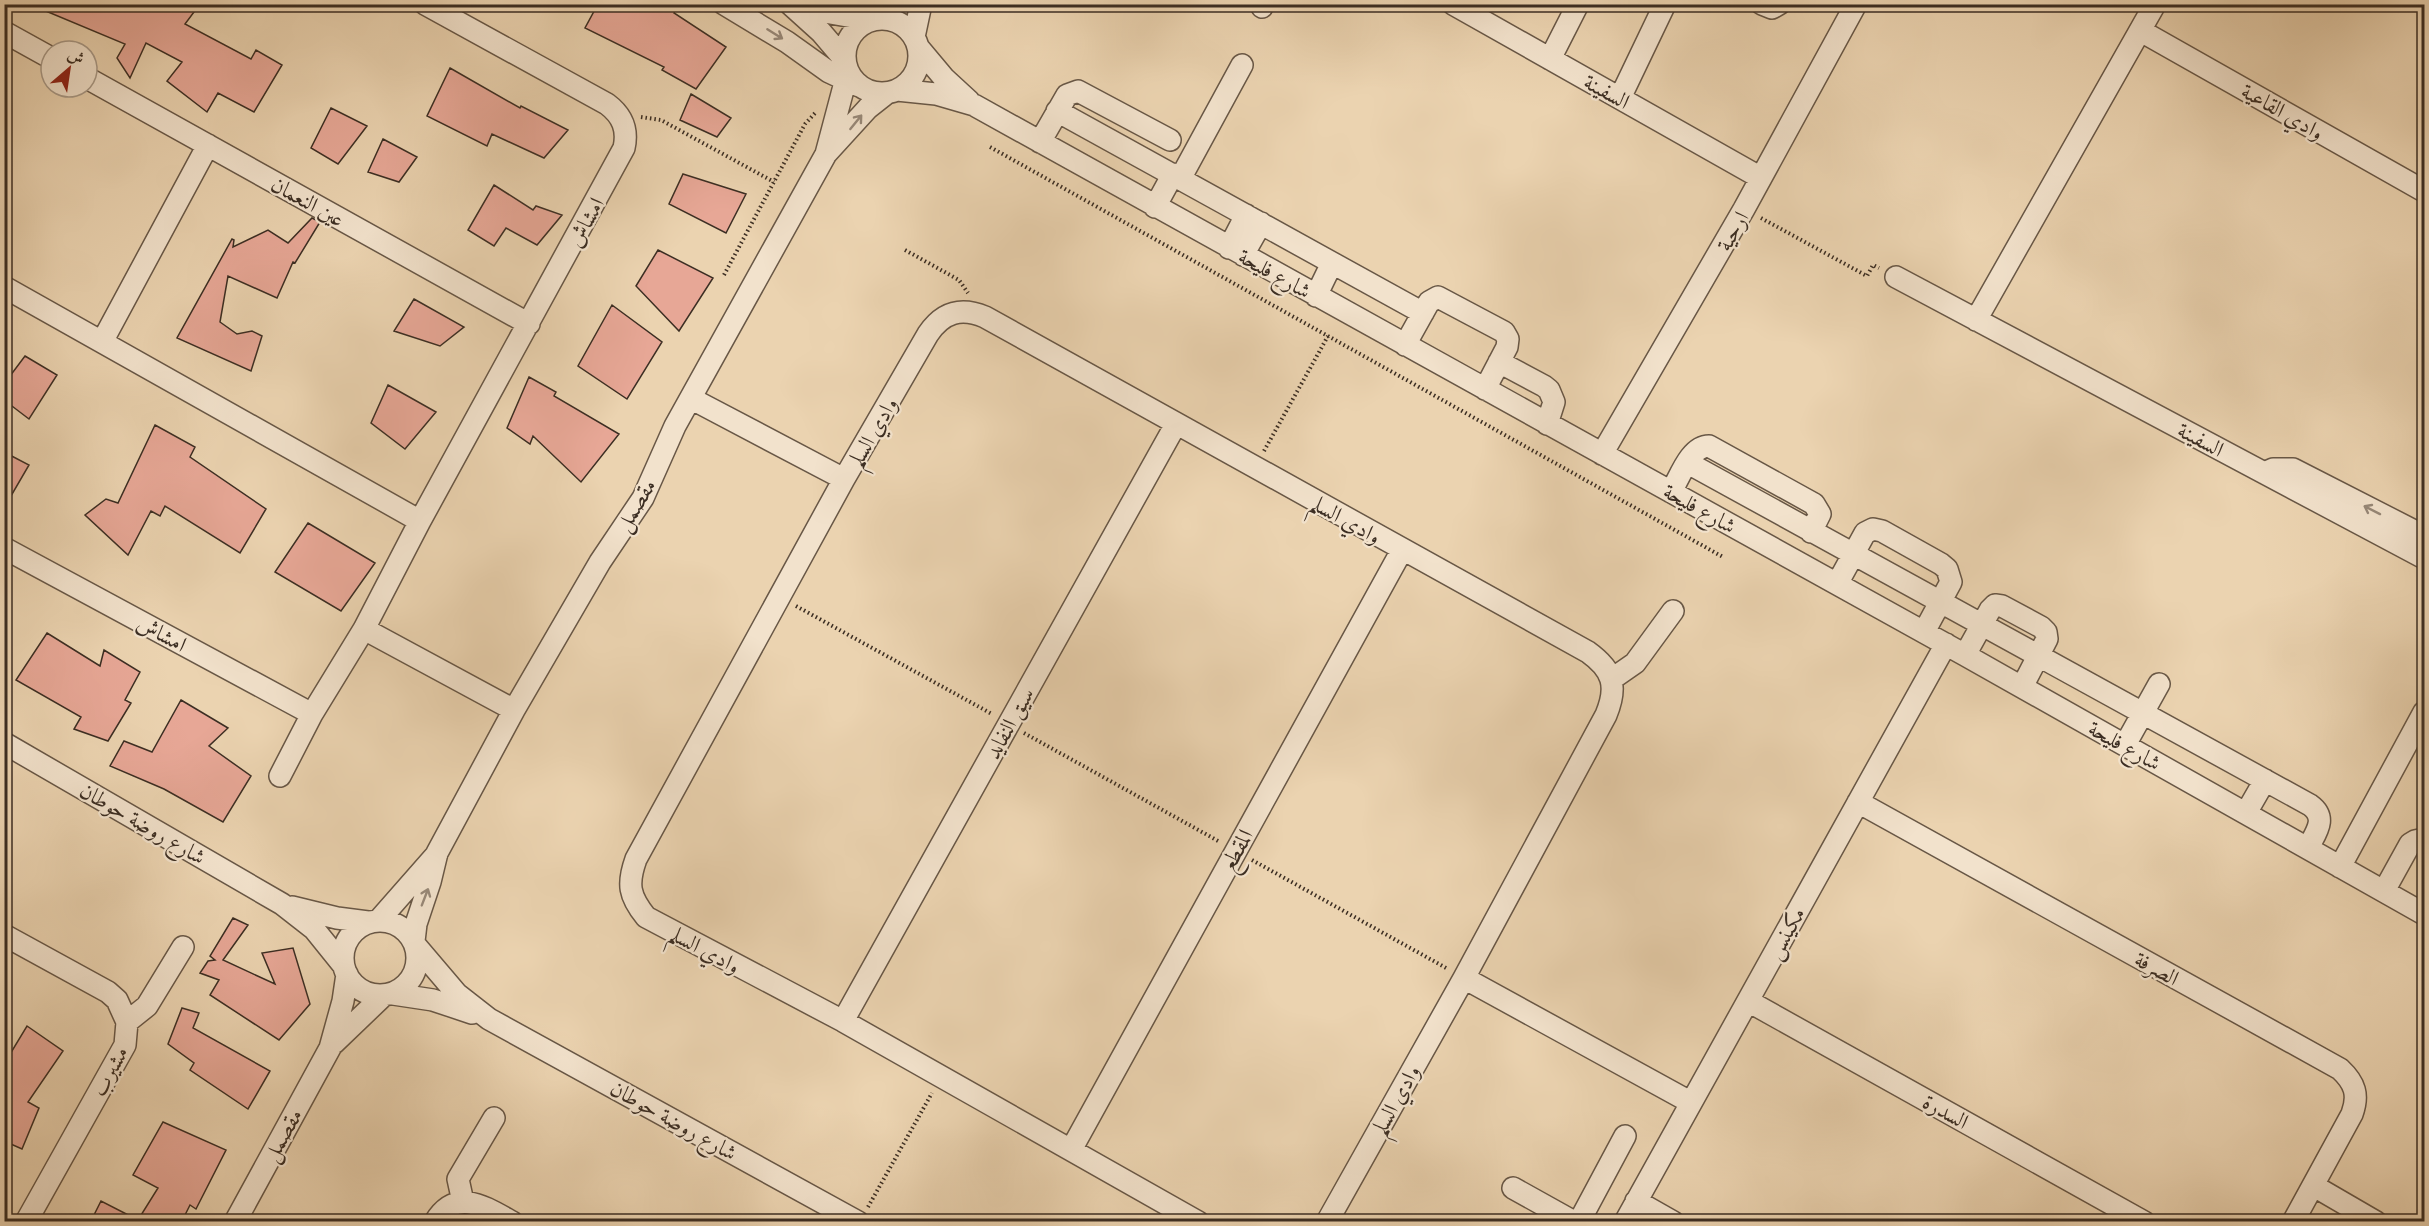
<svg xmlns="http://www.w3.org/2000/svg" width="2429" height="1226" font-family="'IM FELL DW Pica',Amiri,serif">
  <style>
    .building { fill: #e7a796; stroke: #3c2e23; stroke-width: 1.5 }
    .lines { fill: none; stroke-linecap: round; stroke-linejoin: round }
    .minor-casing { stroke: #685746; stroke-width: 24 }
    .path { stroke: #3c2e23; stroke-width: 4; stroke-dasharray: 1.5 3; stroke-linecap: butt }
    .minor { stroke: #f2e2cc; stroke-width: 21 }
    .oneway { stroke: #978878 }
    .labels { text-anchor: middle; stroke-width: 4.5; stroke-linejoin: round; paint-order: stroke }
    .street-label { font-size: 22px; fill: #3c2e23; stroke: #f2e2cc }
  </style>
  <rect width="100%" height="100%" fill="#ebd3b0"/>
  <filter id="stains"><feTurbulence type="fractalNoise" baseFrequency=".00333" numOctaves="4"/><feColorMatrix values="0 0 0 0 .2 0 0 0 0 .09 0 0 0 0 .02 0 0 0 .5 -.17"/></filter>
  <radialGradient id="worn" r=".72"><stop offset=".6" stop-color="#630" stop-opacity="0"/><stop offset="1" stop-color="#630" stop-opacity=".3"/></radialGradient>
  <!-- building -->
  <path class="building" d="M29,4H180L194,12L185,24L251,59L256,50L282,65L254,112L218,93L207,112L167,81L182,62L146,43L130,78L117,58L125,44Z
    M598,4H679L674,13L726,47L696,89L662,70L664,67L585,28Z
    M450,68L520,108L521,106L568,130L544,158L492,134L487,146L427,116Z
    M691,94L731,118L717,137L680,120Z
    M331,108L367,126L338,164L311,148Z
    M383,139L417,157L399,182L368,172Z
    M683,174L746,194L726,233L669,204Z
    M494,185L533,210L536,206L562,215L537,245L506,228L494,246L468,230Z
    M312,218L320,222L295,263L293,262L277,298L228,276L220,322L237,334L252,331L262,336L251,371L177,338L232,239L234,240L233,247L268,230L288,243Z
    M658,250L713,278L679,331L636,286Z
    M414,299L464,327L440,346L394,331Z
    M612,305L662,342L627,399L578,366Z
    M25,356L57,375L29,419L4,400V384Z
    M529,377L556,392L554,396L619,434L581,482L533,436L530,444L507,428Z
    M388,385L436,412L405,449L371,423Z
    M155,425L195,447L190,457L266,509L240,553L165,506L160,516L151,511L128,555L85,515L106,499L118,503Z
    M4,452L29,465L4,508Z
    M308,523L375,563L341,611L275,572Z
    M47,633L100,666L104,650L140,672L125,700L131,703L108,741L74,729L81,717L16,680Z
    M181,700L228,728L209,746L251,776L223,822L164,789L110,766L124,741L152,752Z
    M233,918L248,925L223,960L275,984L262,953L293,948L310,1004L279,1040L210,995L219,980L200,973L208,961L215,960L210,956Z
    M182,1008L199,1013L193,1028L270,1071L248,1109L190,1070L194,1063L168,1044Z
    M27,1026L63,1051L28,1102L39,1108L22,1149L4,1141V1064Z
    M163,1122L226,1150L196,1209L190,1205L182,1221H91L101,1201L138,1220L158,1188L133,1175Z"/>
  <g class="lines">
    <!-- minor casing -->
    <g class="minor-casing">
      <path id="minor" d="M724,4L787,42L829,72L859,86
        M790,4L821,32L844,59
        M1453,4L1761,178
        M1762,4L1772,8L1779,4
        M796,7L870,20
        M1262,7L1263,4
        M845 56a37 37 0 1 1 74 0a37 37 0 1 1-74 0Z
        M2141,31L2424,191
        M4,32L51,58
        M914,37L921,4
        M918,47L944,78L969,101
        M1550,59L1578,4
        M87,78L529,324
        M897,90L936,94L974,105L1965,655L2424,914
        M1620,98L1665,4
        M1057,111L1423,313
        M1040,142L1067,95L1078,91L1170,140
        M826,154L848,71
        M1180,179L1242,65
        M1155,207L1173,174
        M1229,248L1246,215
        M1243,255L1261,223
        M1896,277L2424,558
        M4,287L420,521
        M1316,296L1332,263
        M1976,320L2155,4
        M102,342L208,145
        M1405,345L1429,302L1438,297L1504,332L1508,339L1507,347L1485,389
        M1499,362L1544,386L1549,390L1554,402L1547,424
        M692,399L844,479
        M1602,454L1744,209L1856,4
        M1688,463L2310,805C2328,818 2316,832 2308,848
        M2264,473L2273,469H2293L2424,536
        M1671,492C1680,477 1690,446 1709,446L1814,504L1820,514L1811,532
        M4,548L312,714
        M1837,584L1865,533L1873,529L1882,531L1941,564L1947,569L1951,582L1924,632
        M364,629L514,710
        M1965,655L1990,610L1995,605L2002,606L2041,627L2046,632L2047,639L2022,687
        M1612,679L1635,663L1673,611
        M4,743L282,904L314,929L343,965
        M2125,745L2159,684
        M280,776L312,714L364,629L420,521L624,148C628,130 623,116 607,104L425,4
        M1858,802L2340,1069C2355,1083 2359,1095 2352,1114L2293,1222
        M2246,813L2265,780
        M2340,867L2424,712
        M2384,891L2410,844L2415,841L2424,839
        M292,907L337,918L368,922
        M379,920L437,854
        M343 958a37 37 0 1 1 74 0a37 37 0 1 1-74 0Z
        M4,935L108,992L117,1000L127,1022L125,1045L26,1222
        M414,941L416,924L430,882L437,853L514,710L600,562L643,498L675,426L826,154L868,108L887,93
        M417,947L457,994L489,1019L858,1222
        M1464,978L1690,1102
        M393,994L433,1000L472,1013
        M1748,1001L2144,1222
        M843,1021L1176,424
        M127,1022L147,1006L183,947
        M334,1043L383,996
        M1071,1150L1402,550
        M2314,1186L2376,1222
        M1513,1188L1574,1222
        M1636,1201L1673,1222
        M463,1202L458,1179L494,1118
        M235,1222L330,1048L343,1001L347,974
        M435,1222C456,1187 485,1207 512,1222
        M1198,1222L843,1021L646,917C629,896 627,884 636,859L844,479L928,334C943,312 961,307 985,317L1588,652C1613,670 1618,686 1606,715L1464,978L1327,1222
        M1579,1222L1625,1136
        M1625,1222L1946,644"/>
    </g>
    <!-- path -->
    <path class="path" d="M641,117L661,120L774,182
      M990,147L1723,557
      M1761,218L1867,276L1873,265L1879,268
      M905,250L959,280L968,293
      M724,275L805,124L816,112
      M1264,451L1328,336
      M796,606L992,714
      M1024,733L1220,842
      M1252,860L1448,969
      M868,1207L932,1093"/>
    <!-- minor -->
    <use href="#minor" class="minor"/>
  </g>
  <!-- one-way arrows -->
  <defs><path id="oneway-shaft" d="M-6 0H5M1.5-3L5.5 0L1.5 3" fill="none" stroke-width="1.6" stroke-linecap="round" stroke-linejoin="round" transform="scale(1.5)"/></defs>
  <g class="oneway">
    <use href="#oneway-shaft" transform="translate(775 34) rotate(32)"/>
    <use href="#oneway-shaft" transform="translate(856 122) rotate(-51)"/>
    <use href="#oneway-shaft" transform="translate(2372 510) rotate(-153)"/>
    <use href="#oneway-shaft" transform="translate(425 897) rotate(-69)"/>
  </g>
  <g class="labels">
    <!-- street labels -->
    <g class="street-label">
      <text transform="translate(1607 91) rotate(29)" y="8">السفينة</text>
      <text transform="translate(2283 111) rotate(30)" y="8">وادي القاعية</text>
      <text transform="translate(308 201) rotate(29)" y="8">عين النعمان</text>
      <text transform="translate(585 222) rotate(-61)" y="8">امشاش</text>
      <text transform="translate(1732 231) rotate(-60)" y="8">ارحية</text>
      <text transform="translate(1275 273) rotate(29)" y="8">شارع فليحة</text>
      <text transform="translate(872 432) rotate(-60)" y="8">وادي السلم</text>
      <text transform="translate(2201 439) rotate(28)" y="8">السفينة</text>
      <text transform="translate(635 505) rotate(-59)" y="8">مقصمل</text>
      <text transform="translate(1700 508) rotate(29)" y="8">شارع فليحة</text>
      <text transform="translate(1346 519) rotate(29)" y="8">وادي السلم</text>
      <text transform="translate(162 633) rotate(28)" y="8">امشاش</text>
      <text transform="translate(1009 723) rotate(-61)" y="8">سيق النفايد</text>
      <text transform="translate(2125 745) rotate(29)" y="8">شارع فليحة</text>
      <text transform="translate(143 823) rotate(30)" y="8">شارع روضة حوطان</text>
      <text transform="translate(1236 850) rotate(-61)" y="8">المقطع</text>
      <text transform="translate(1785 933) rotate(-61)" y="8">مكينس</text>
      <text transform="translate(705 949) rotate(28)" y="8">وادي السلم</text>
      <text transform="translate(2157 968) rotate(29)" y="8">الصرفة</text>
      <text transform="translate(109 1071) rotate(-62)" y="8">مشيرب</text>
      <text transform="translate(1395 1100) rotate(-61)" y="8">وادي السلم</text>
      <text transform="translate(1946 1111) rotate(29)" y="8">السدرة</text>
      <text transform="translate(674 1120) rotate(29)" y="8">شارع روضة حوطان</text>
      <text transform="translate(282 1135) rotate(-61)" y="8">مقصمل</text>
    </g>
  </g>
  <!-- margin -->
  <rect width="2429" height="1226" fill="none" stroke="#ebd3b0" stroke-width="24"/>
  <rect x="6" y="6" width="2417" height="1214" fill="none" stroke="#3c2e23" stroke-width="3"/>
  <rect x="12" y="12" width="2405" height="1202" fill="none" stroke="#3c2e23" stroke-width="1.5"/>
  <!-- north arrow -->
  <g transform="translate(69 69) rotate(29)"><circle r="28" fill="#f2e2cc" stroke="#a99a88" stroke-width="1.5"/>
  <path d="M0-4.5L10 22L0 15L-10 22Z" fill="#8f2418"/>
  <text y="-9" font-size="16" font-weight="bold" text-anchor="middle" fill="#3c2e23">ش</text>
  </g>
  <rect width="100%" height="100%" filter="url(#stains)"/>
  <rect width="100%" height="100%" fill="url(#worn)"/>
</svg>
